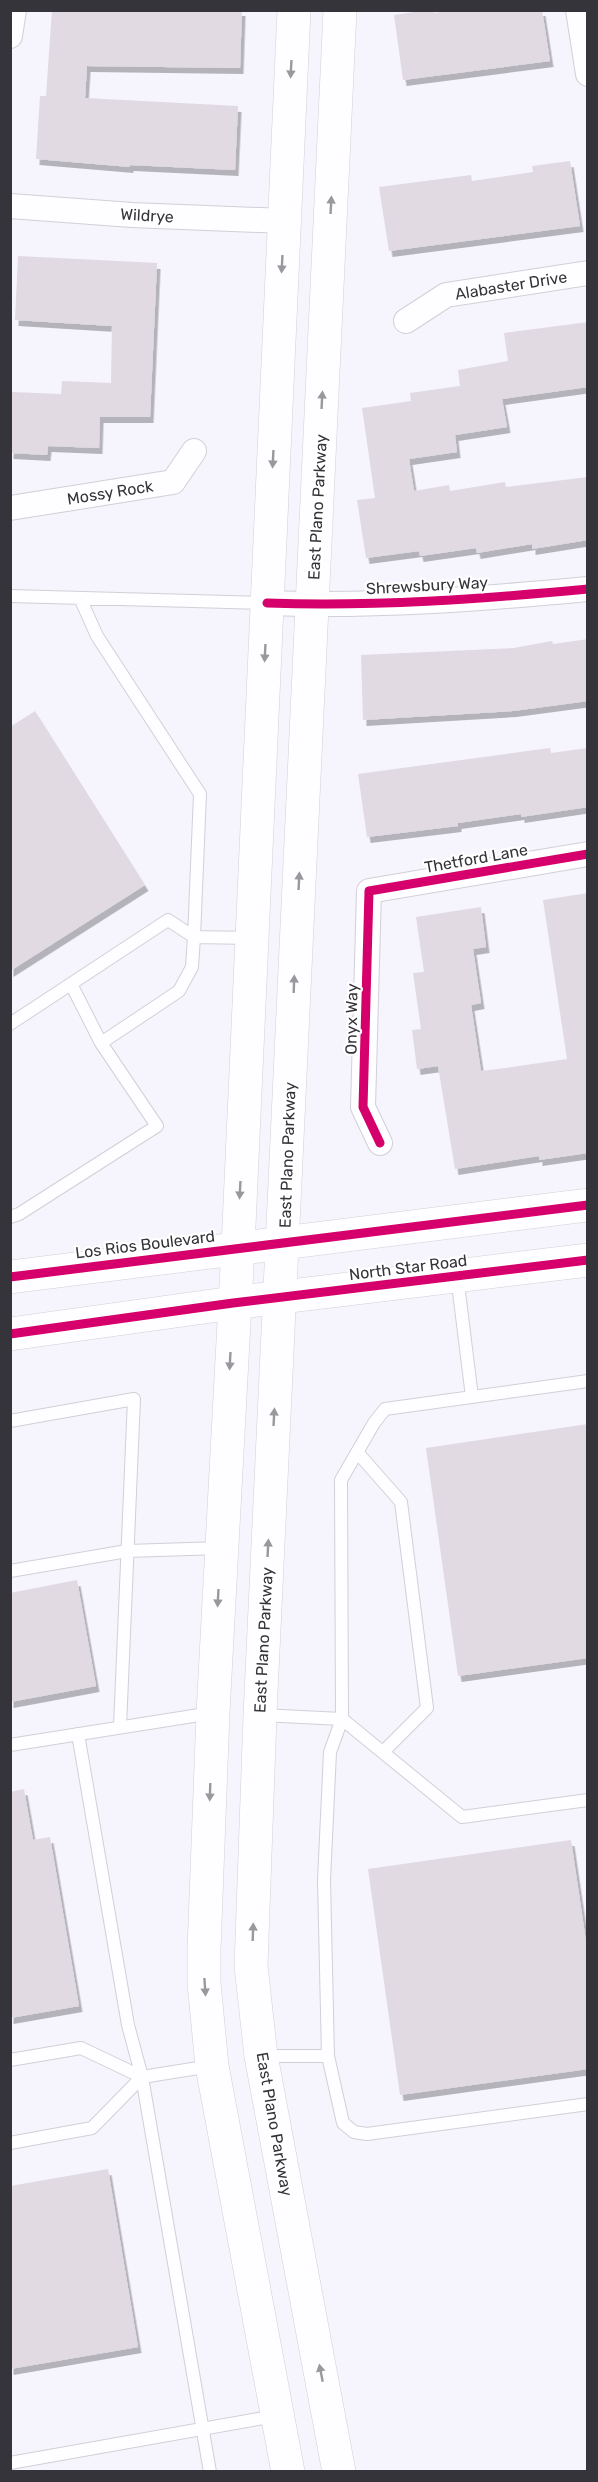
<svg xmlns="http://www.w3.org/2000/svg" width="598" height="2482" font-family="Rubik,sans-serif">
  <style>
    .building { fill: #e1dae3; filter: url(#shadow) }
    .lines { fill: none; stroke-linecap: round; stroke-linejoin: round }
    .lane-casing { stroke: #d2d0d7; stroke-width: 14 }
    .street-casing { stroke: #d2d0d7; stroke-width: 26 }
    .secondary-casing { stroke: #d2d0d7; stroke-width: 34 }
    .primary-casing { stroke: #d2d0d7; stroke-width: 34 }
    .lane { stroke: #fefdff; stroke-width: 12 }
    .street { stroke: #fefdff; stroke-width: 24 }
    .secondary { stroke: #fefdff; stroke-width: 33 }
    .primary { stroke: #fefdff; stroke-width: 33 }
    .cycleway-casing { stroke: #fff; stroke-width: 13 }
    .cycleway { stroke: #d6006c; stroke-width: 9 }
    .oneway { fill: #9a989d }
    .labels { text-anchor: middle; stroke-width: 4.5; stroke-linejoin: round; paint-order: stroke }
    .street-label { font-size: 16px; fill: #36343b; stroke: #fff }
  </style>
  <defs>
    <filter id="shadow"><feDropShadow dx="3.5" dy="6" stdDeviation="0" flood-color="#0004"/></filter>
  </defs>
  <rect width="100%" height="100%" fill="#f6f4fc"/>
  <!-- building -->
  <path class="building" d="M52,10H242L240,68L87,66L85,98L238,106L235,170L130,165V167L36,159L40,96H46Z
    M427,10H433L434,13L452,10H542L550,61L403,80L394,15Z
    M570,161L580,226L389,251L379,187L471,175L472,181L533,172L532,166Z
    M18,256L157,263L150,417H100L99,448L48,446L47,455L10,453L12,392L61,394L62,381L111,383L112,326L15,320Z
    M588,322V387L502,399L507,427L455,435L457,452L409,459L414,491L449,485L450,491L505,482L506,487L588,477V540L532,549V544L477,553L476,548L420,556L419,551L366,558L357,500L375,498L362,408L411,401L410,393L460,386L458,370L508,361L504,333Z
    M588,639V701L513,711L363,720L361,655L514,648L552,641L553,644Z
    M35,711L145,885L10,971V727Z
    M550,748L551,753L588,748V807L521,817V814L458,823V826L367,837L358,774Z
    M588,893V1153L539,1160V1156L455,1169L438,1066L417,1069L412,1030L421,1029L413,973L424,972L416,917L481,907L486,947L473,949L481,1003L471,1005L481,1071L505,1068L567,1059L543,900Z
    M588,1424V1658L458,1676L426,1448Z
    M77,1580L96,1686L10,1702V1593Z
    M24,1789L33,1840L50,1837L79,2006L10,2018V1792Z
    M571,1840L588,1955V2069L400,2095L368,1869Z
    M108,2169L138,2347L10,2369V2186Z"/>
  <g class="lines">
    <!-- lane casing -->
    <g class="lane-casing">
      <path id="lane" d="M10,596L267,603
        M80,598L97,636L200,794L194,937L251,938
        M71,984L101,1043
        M10,1024L168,920L194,937L192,967L179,991L101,1043L157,1126L19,1214L10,1217
        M457,1276L472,1397
        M588,1381L385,1409L374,1423L341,1480L342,1719L330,1752L324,1880L328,2056L343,2123L354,2132L367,2134L588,2104
        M10,1421L134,1399L120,1727
        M357,1452L401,1502L427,1708L384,1751
        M10,1571L127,1551L221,1548
        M261,1715L342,1719L462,1817L588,1800
        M78,1734L128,2025L142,2077L210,2472
        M10,1745L212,1713
        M264,2056H328
        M10,2060L81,2048L142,2077L211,2066
        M10,2143L92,2128L142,2077
        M10,2463L275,2416"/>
    </g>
    <!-- street casing -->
    <g class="street-casing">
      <path id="street" d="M578,10L588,74
        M10,36L14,10
        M10,206L132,215L284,221
        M406,321L446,295L588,273
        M10,508L173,482L194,451
        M267,603C374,607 481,599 588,589
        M380,1143L363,1107L369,891L588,854"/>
    </g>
    <!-- secondary casing -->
    <g class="secondary-casing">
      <path id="secondary" d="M10,1277L588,1205
        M10,1334L233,1303L588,1260"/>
    </g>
    <!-- primary casing -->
    <g class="primary-casing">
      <path id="primary" d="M288,2472L212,2066L204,1983V1950L213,1713L238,1248L294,10
        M339,2472L261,2056L251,1966L260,1715L340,10"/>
    </g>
    <!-- lane -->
    <use href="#lane" class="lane"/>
    <!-- street -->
    <use href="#street" class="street"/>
    <!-- secondary -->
    <use href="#secondary" class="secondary"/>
    <!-- primary -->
    <use href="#primary" class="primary"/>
    <!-- cycleway casing -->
    <g class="cycleway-casing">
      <path id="cycleway" d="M267,603C374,607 481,599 588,589
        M380,1143L363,1107L369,891L588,854
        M10,1277L588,1205
        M10,1334L233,1303L588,1260"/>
    </g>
    <!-- cycleway -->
    <use href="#cycleway" class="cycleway"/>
  </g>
  <!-- one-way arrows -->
  <defs><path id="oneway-solid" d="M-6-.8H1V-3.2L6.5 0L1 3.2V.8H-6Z" transform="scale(1.5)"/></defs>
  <g class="oneway">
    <use href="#oneway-solid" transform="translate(291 69) rotate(93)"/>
    <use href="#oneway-solid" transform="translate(331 205) rotate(-87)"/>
    <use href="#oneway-solid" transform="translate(282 264) rotate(93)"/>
    <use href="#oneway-solid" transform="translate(322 400) rotate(-87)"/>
    <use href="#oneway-solid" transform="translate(273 459) rotate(93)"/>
    <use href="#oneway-solid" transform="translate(265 653) rotate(93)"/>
    <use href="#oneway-solid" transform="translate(299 881) rotate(-87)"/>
    <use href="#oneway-solid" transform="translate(294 984) rotate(-88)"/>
    <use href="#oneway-solid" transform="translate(240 1190) rotate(93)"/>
    <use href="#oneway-solid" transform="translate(230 1361) rotate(93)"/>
    <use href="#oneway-solid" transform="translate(274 1417) rotate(-87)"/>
    <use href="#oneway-solid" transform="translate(268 1548) rotate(-87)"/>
    <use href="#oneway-solid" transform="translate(218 1598) rotate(93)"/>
    <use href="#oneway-solid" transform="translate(210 1792) rotate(92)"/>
    <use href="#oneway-solid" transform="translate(253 1932) rotate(-88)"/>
    <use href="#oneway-solid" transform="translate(205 1987) rotate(86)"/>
    <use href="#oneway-solid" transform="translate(321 2373) rotate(-101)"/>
  </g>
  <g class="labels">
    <!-- street labels -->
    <g class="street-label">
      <text transform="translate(147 215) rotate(3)" y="6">Wildrye</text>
      <text transform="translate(511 285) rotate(-9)" y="6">Alabaster Drive</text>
      <text transform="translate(110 492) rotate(-9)" y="6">Mossy Rock</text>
      <text transform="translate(317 507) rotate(-87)" y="6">East Plano Parkway</text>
      <text transform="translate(427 585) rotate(-3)" y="6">Shrewsbury Way</text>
      <text transform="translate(476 858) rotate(-10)" y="6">Thetford Lane</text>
      <text transform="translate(351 1019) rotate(-89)" y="6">Onyx Way</text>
      <text transform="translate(287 1155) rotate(-88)" y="6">East Plano Parkway</text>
      <text transform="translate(145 1244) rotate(-7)" y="6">Los Rios Boulevard</text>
      <text transform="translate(408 1267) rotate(-7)" y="6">North Star Road</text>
      <text transform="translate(263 1640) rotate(-87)" y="6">East Plano Parkway</text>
      <text transform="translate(275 2124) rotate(80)" y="6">East Plano Parkway</text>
    </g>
  </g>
  <!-- border -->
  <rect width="598" height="2482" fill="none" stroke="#36343b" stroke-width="24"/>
</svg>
